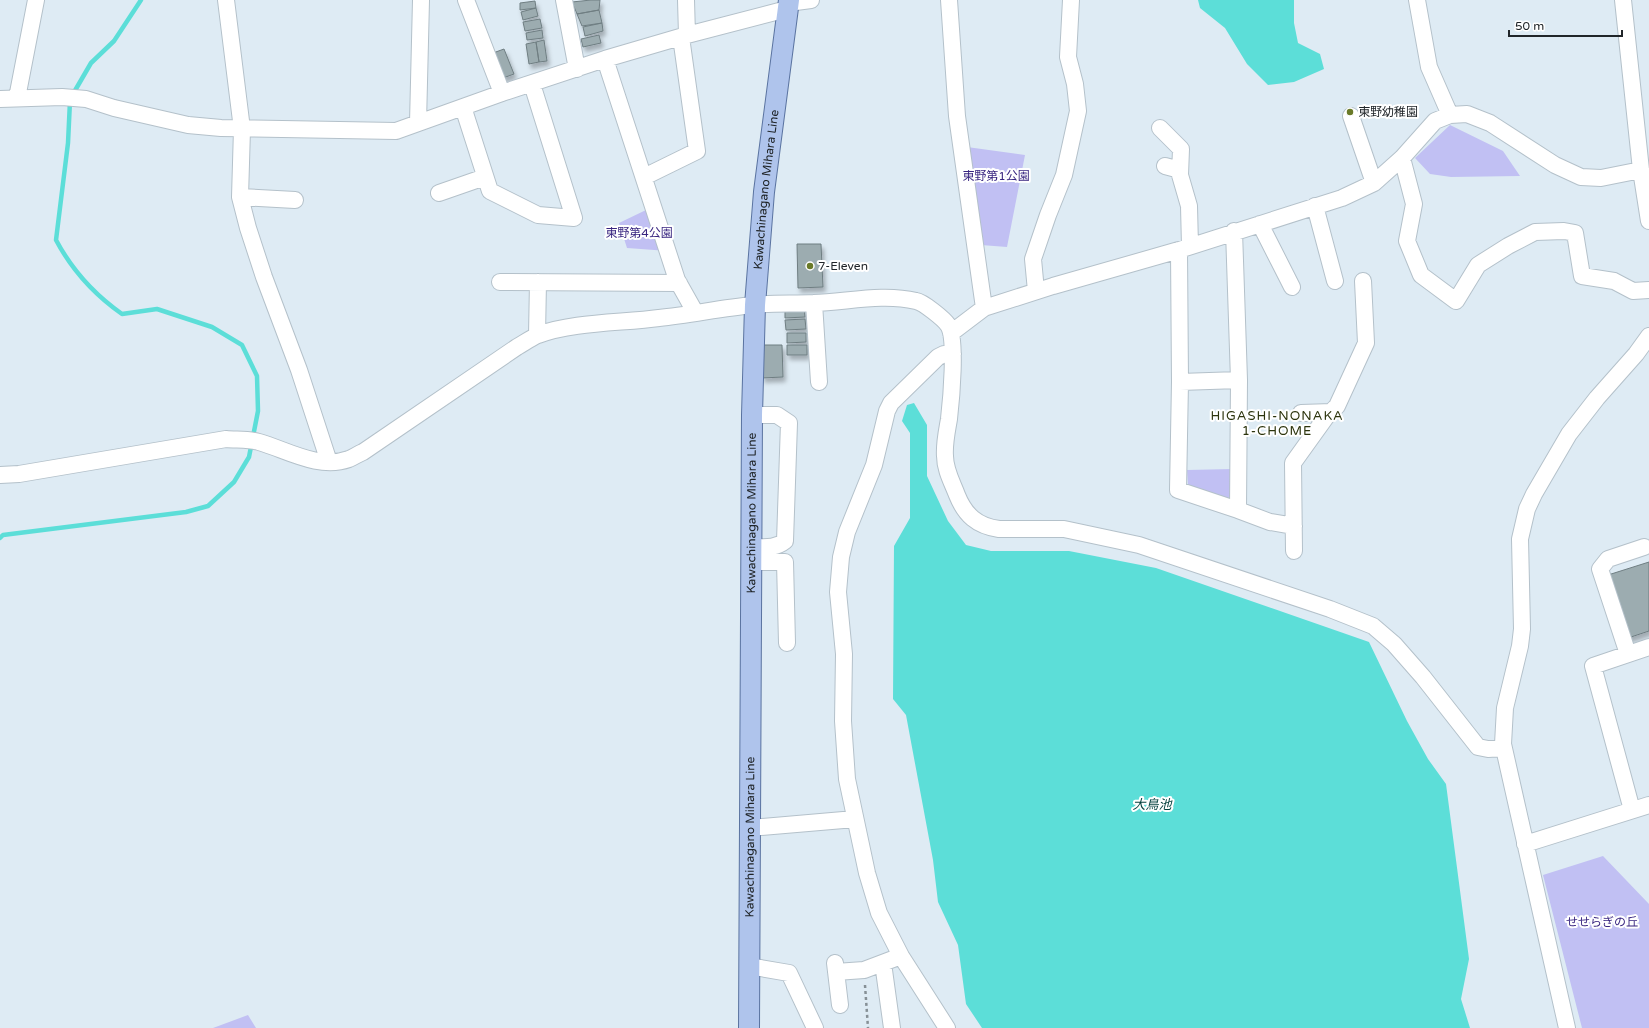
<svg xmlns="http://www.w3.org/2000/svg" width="1649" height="1028" font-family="'Varela Round','Noto Sans JP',sans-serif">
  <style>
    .green { fill: #c1c0f3 }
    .water { fill: #5cded8 }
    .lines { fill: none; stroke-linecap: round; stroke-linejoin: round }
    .stream { stroke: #5cded8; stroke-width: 4.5 }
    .building { fill: #9cacb0; stroke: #6f7e82; filter: url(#shadow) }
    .minor-casing { stroke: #b4c1ca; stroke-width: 18 }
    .major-casing { stroke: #5a73a0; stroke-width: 22 }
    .path { stroke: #869096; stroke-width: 2.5; stroke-dasharray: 3 3; stroke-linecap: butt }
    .minor { stroke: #fff; stroke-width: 16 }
    .major { stroke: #afc4ec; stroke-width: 20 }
    .poi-dot { fill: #6a7a28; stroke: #fff; stroke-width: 1.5 }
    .labels { text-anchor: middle; stroke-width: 4; stroke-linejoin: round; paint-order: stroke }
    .poi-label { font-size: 12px; fill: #202529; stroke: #fff; text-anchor: start }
    .park-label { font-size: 12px; fill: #382580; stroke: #fff }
    .street-label { font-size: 12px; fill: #202529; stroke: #fff }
    .neighbourhood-label { font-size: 13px; letter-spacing: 1px; fill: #2c340d; stroke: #fff }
    .water-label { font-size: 13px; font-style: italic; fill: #003e3b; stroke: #fff }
  </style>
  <defs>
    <filter id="shadow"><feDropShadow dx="2.5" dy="4.5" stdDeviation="2" flood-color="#0004"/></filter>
  </defs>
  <rect width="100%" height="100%" fill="#deebf4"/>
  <!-- green -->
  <path class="green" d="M1450,125L1503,151L1520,176L1451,177L1430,174L1415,158Z
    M967,147L1025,155L1007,247L981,245Z
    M646,210L668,251L627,248L619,223Z
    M1233,469V495L1227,499L1188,485L1187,470Z
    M1603,856L1649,904V1028H1582L1543,875Z
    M248,1015L256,1028H213Z"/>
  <!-- water -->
  <path class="water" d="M1198,0H1294V23L1298,43L1320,54L1324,69L1294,82L1268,85L1247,64L1225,28L1200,8Z
    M914,403L927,425V476L948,521L966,545L991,551H1069L1156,568L1369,642L1407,721L1428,759L1446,784L1469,959L1461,999L1470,1028H982L966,1004L958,945L938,902L933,860L906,715L893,699L894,546L910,518V433L902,421L907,405Z"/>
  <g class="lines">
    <!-- stream -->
    <path class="stream" d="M73,94L91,63L114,41L141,0
      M0,538L3,535L186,512L208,506L234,482L249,457L258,411L257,376L242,345L212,327L157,309L122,314C95,295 72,270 56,240L68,143L70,101"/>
  </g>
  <!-- building -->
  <path class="building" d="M591,0H600L599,10L577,14L572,2Z
    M535,1L536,8L520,10V3Z
    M536,8L538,16L523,20L521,12Z
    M599,10L602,23L582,26L577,14Z
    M540,19L542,28L525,31L523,22Z
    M602,23L603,31L585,36L583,27Z
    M542,30L543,38L527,40L526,33Z
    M599,35L601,43L583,47L581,39Z
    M544,40L547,61L539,62L536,42Z
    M536,42L539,62L529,64L526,44Z
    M504,49L514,74L503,78L493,53Z
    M797,244H821L823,287L798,288Z
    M804,307L805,317L785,318V308Z
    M805,319L806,329L786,330L785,320Z
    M787,333H806V342L787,343Z
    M762,345H782L783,377L762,378Z
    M787,345H807V355H787Z
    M1649,562V631L1628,638L1608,575Z"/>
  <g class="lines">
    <!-- minor casing -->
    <g class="minor-casing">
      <path id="minor" d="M226,0L242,129L240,197L248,228L264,277L299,370L329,462
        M466,0L502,93
        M564,0L577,69
        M686,0L687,35
        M949,0L957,116L984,308
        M1417,0L1429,67L1450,115
        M1623,0L1641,170L1649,221
        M788,3L811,0
        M605,59L677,280L695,312
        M17,98L36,0
        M0,99L62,97L86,99L114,108L188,125L221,128L396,131L502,93L605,59L687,35L787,9
        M463,107L490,191L538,215L574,218L532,84
        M1351,116L1374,183
        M418,123L421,0
        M1160,128L1181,149L1180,175L1189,206L1190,246
        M1402,158L1414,204L1407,241L1421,275L1456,301L1478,265L1508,246L1535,232L1564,231L1575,233L1582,276L1614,281L1633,291L1649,290
        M1165,166L1180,170
        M644,177L697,151L681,37
        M439,193L485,177
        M240,197L295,200
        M1315,206L1335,281
        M1260,224L1292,287
        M1179,250L1180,382L1178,490L1238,510L1239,380L1234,231
        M500,282L679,283
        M1036,291L1033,259L1048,215L1064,175L1078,111L1075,84L1068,57L1071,0
        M814,303L819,382
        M951,333L984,308L1053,286L1179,250L1342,198L1374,183L1402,158L1435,121L1450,115L1467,114L1490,123L1555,165L1581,177L1601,178L1641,170
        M537,335L538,282
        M1180,382L1239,380
        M1301,413L1332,412
        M0,475L19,474L226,439C236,440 249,439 259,442C287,450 319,470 349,459C354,457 358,454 363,452L517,347C524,343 531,338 538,335C572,322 622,323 659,318C690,315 721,308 753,305C773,303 794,304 814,303C847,302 883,293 916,301C923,302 944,319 948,325C957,338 951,402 949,419C947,431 944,444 945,456C945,470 952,482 957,495C965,515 977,526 999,529H1064L1139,545L1330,609L1373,626L1394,644L1423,677L1478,747L1488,749L1504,748
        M1238,510L1270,522L1294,526
        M752,547C764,547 775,549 785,541L789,423L777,415H752
        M1294,551L1293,463L1326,417L1337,406L1366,343L1363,281
        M752,562H785L787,643
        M1628,654L1600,569L1608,559L1644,547
        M1632,810L1593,666L1649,647
        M750,828L855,819
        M1525,844L1649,805
        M835,963L840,1005
        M883,963L892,1028
        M749,966L789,973L815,1028
        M836,972L864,970L901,956
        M947,1028L901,956L879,913L867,873L847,779L843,721L844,654L838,592L841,557L847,532L874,465L887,411L891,403L938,357L944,354H953
        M1567,1028L1503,744L1505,708L1520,646L1522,629L1520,539L1527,509L1534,494L1569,434L1597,398L1636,354L1649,336"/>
    </g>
    <!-- major casing -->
    <g class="major-casing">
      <g id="major">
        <path id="s1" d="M749,1028L752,415L755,305L764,192L789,0"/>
      </g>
    </g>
    <!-- path -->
    <path class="path" d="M865,985L868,1028"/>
    <!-- minor -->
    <use href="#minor" class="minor"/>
    <!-- major -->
    <use href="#major" class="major"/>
  </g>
  <!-- markers -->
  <g class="poi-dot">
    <circle cx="1350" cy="112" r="4"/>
    <circle cx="810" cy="266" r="4"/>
  </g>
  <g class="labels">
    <!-- poi labels -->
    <g class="poi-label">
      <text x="1358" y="116">東野幼稚園</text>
      <text x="818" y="270">7-Eleven</text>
    </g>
    <!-- park labels -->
    <g class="park-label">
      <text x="996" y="180">東野第1公園</text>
      <text x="639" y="237">東野第4公園</text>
      <text x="1602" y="926">せせらぎの丘</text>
    </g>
    <!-- street labels -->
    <g class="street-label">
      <text dy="4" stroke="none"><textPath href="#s1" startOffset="839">Kawachinagano Mihara Line</textPath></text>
      <text dy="4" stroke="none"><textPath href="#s1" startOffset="515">Kawachinagano Mihara Line</textPath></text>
      <text dy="4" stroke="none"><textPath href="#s1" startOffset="191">Kawachinagano Mihara Line</textPath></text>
    </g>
    <!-- neighbourhood labels -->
    <g class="neighbourhood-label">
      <text x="1277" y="420">HIGASHI-NONAKA<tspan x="1277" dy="15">1-CHOME</tspan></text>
    </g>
    <!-- water labels -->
    <g class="water-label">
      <text x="1152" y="809">大鳥池</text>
    </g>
  </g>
  <!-- scale -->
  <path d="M1509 30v6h113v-6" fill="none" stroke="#202529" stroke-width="2"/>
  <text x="1515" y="30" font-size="12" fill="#202529" stroke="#ffffff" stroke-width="3" paint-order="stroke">50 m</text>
</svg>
